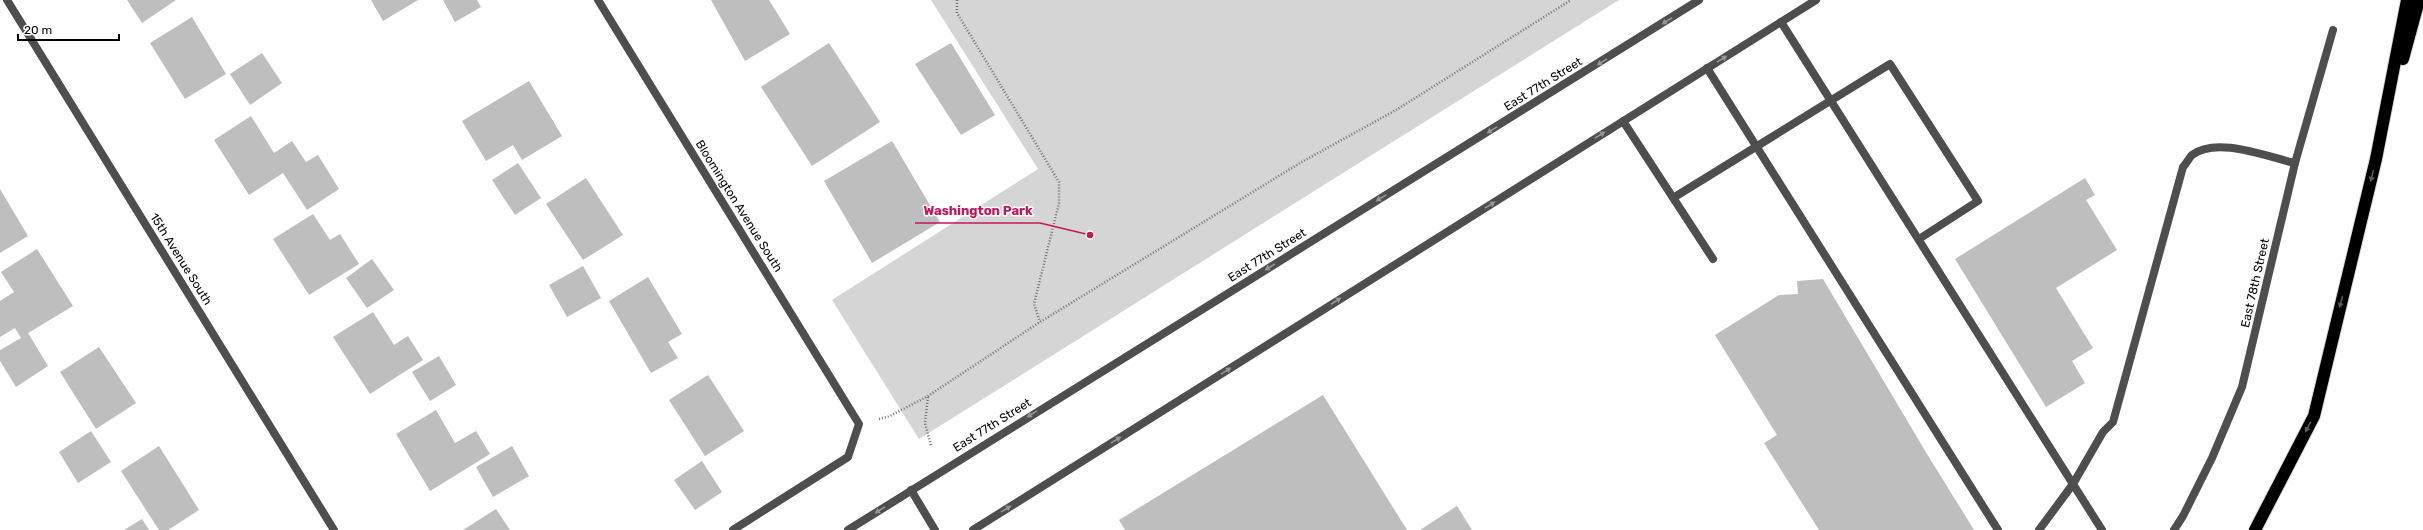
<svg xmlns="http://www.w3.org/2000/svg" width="2423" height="530" font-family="Rubik,sans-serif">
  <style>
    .green { fill: #d5d5d5 }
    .building { fill: #bebebe }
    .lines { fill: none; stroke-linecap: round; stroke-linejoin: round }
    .motorway-casing { stroke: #dbdbdb; stroke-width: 14 }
    .path { stroke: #707070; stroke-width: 2.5; stroke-dasharray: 1 2; stroke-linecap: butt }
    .service { stroke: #4e4e4e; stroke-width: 8 }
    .minor { stroke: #4e4e4e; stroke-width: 8 }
    .tertiary { stroke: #4e4e4e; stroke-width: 8 }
    .motorway { stroke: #000; stroke-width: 12 }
    .oneway { fill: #959595 }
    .oneway2 { fill: #595959 }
    .labels { text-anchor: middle; stroke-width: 3; stroke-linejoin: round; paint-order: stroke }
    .street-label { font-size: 12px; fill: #000; stroke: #fff }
    .leader { fill: none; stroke: #c2185b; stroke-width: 1.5 }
    .callout-dot { fill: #c2185b; stroke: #fff; stroke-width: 1.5 }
    .callout-label { font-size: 13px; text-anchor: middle; font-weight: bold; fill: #c2185b; stroke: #fff; stroke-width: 3; stroke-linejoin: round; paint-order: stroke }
  </style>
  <rect width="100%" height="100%" fill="#fff"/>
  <!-- green -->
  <path class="green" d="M931,0H1619L919,439L832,300L1038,169Z"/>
  <!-- building -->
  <path class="building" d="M127,0H176L142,23Z
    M371,0H418L383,21Z
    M443,0H477L481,7L455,22Z
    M711,0H769L790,34L745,61Z
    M192,17L226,74L185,99L150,43Z
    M829,43L880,122L812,166L761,87Z
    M951,43L995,115L961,135L915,64Z
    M262,53L282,83L250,105L230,74Z
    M529,81L562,136L522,160L513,145L486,161L462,121Z
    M251,116L274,153L292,141L306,162L318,155L339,189L307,210L283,173L249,195L214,140Z
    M892,141L940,222L872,263L824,181Z
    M518,163L541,198L515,215L492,180Z
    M586,178L623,235L583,260L546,204Z
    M2085,178L2095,195L2086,200L2117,250L2056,288L2093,348L2072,361L2085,383L2046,407L1955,259Z
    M0,189L28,236L0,253Z
    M313,214L330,240L340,234L359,264L309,295L273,239Z
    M37,249L73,306L28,333L48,366L16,387L0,361V350L21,338L15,328L0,337V301L14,292L1,272Z
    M372,259L394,290L367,308L346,278Z
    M583,266L601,298L567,317L549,285Z
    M648,277L682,334L668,342L678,358L651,373L609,301Z
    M1823,279L1927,454L1974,530H1819L1764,443L1777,435L1715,335L1779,295L1798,294L1797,281Z
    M373,312L394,345L408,336L423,360L370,394L333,337Z
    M99,347L136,403L96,429L60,372Z
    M439,356L456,385L430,401L412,372Z
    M708,375L744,431L705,456L669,400Z
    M1323,395L1407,530H1125L1119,520Z
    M436,410L455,443L476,431L490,454L430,491L396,434Z
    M91,431L111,462L78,483L59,452Z
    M159,446L199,510L168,530H159L121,471Z
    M512,446L529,476L493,497L476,467Z
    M702,461L722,492L695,510L674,480Z
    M1457,506L1472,530H1420Z
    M496,509L510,530H463Z
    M142,519L149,530H124Z"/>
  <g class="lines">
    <!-- motorway casing -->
    <g class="motorway-casing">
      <path id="motorway" d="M2403,59L2419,0
        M2255,530L2314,416L2376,159L2407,0"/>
    </g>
    <!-- path -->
    <path class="path" d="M957,0V13L1059,182V203L1034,304L1040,322
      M928,397L925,423L931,446
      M879,419L890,416L928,396L1040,322L1300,163L1396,110L1571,0"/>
    <!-- service -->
    <path class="service" d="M1781,22L2102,530
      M1707,68L1998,530
      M1623,121L1713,259
      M1673,198L1890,64L1978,201L1919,239
      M2039,530L2073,484L2103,432L2113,422L2183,167C2186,164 2189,158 2192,155C2217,136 2267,157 2295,163"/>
    <!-- minor -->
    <path class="minor" d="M7,0L334,530
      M598,0L859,424L848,457L733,530
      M911,490L935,530"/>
    <!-- tertiary -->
    <path class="tertiary" d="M848,530L1699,0
      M973,530L1816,0
      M2174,530L2183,516L2212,458L2242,387L2295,163L2333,30"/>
    <!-- motorway -->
    <use href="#motorway" class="motorway"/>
  </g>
  <!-- one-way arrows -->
  <defs><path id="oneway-solid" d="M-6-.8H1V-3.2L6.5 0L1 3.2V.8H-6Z"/></defs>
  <g class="oneway">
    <use href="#oneway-solid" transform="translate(1667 21) rotate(147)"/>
    <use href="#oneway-solid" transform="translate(1722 59) rotate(-32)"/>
    <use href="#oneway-solid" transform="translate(1602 62) rotate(148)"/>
    <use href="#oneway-solid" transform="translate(1492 130) rotate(148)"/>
    <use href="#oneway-solid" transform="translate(1600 135) rotate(-32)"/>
    <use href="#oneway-solid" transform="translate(1381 198) rotate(148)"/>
    <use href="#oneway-solid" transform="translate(1490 205) rotate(-32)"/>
    <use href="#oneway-solid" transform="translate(1270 267) rotate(148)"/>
    <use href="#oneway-solid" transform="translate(1336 301) rotate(-33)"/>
    <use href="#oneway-solid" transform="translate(1226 371) rotate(-32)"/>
    <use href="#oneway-solid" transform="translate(1032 414) rotate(148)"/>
    <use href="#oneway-solid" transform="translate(1116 440) rotate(-32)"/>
    <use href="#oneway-solid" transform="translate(1006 509) rotate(-32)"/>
    <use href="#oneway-solid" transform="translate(880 510) rotate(148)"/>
  </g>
  <g class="oneway2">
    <use href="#oneway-solid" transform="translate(2372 176) rotate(104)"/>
    <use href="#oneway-solid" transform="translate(2341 302) rotate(104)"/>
    <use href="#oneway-solid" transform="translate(2308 427) rotate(117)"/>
  </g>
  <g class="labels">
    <!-- street labels -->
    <g class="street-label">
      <text transform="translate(1543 84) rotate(-32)" y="4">East 77th Street</text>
      <text transform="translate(739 206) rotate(58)" y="4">Bloomington Avenue South</text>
      <text transform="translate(1267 255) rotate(-32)" y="4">East 77th Street</text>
      <text transform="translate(181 259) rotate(58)" y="4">15th Avenue South</text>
      <text transform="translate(2255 283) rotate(-77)" y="4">East 78th Street</text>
      <text transform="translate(992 425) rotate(-32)" y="4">East 77th Street</text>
    </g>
  </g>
  <!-- callouts -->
  <path class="leader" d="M1090 235L1040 223H915"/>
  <circle class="callout-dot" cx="1090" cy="235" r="4"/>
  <g class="callout-label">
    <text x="978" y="215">Washington Park</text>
  </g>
  <!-- scale -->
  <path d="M18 34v6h101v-6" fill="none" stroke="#000000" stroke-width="2"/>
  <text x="24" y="34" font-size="12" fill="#000000" stroke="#ffffff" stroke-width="3" paint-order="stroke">20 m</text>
</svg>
